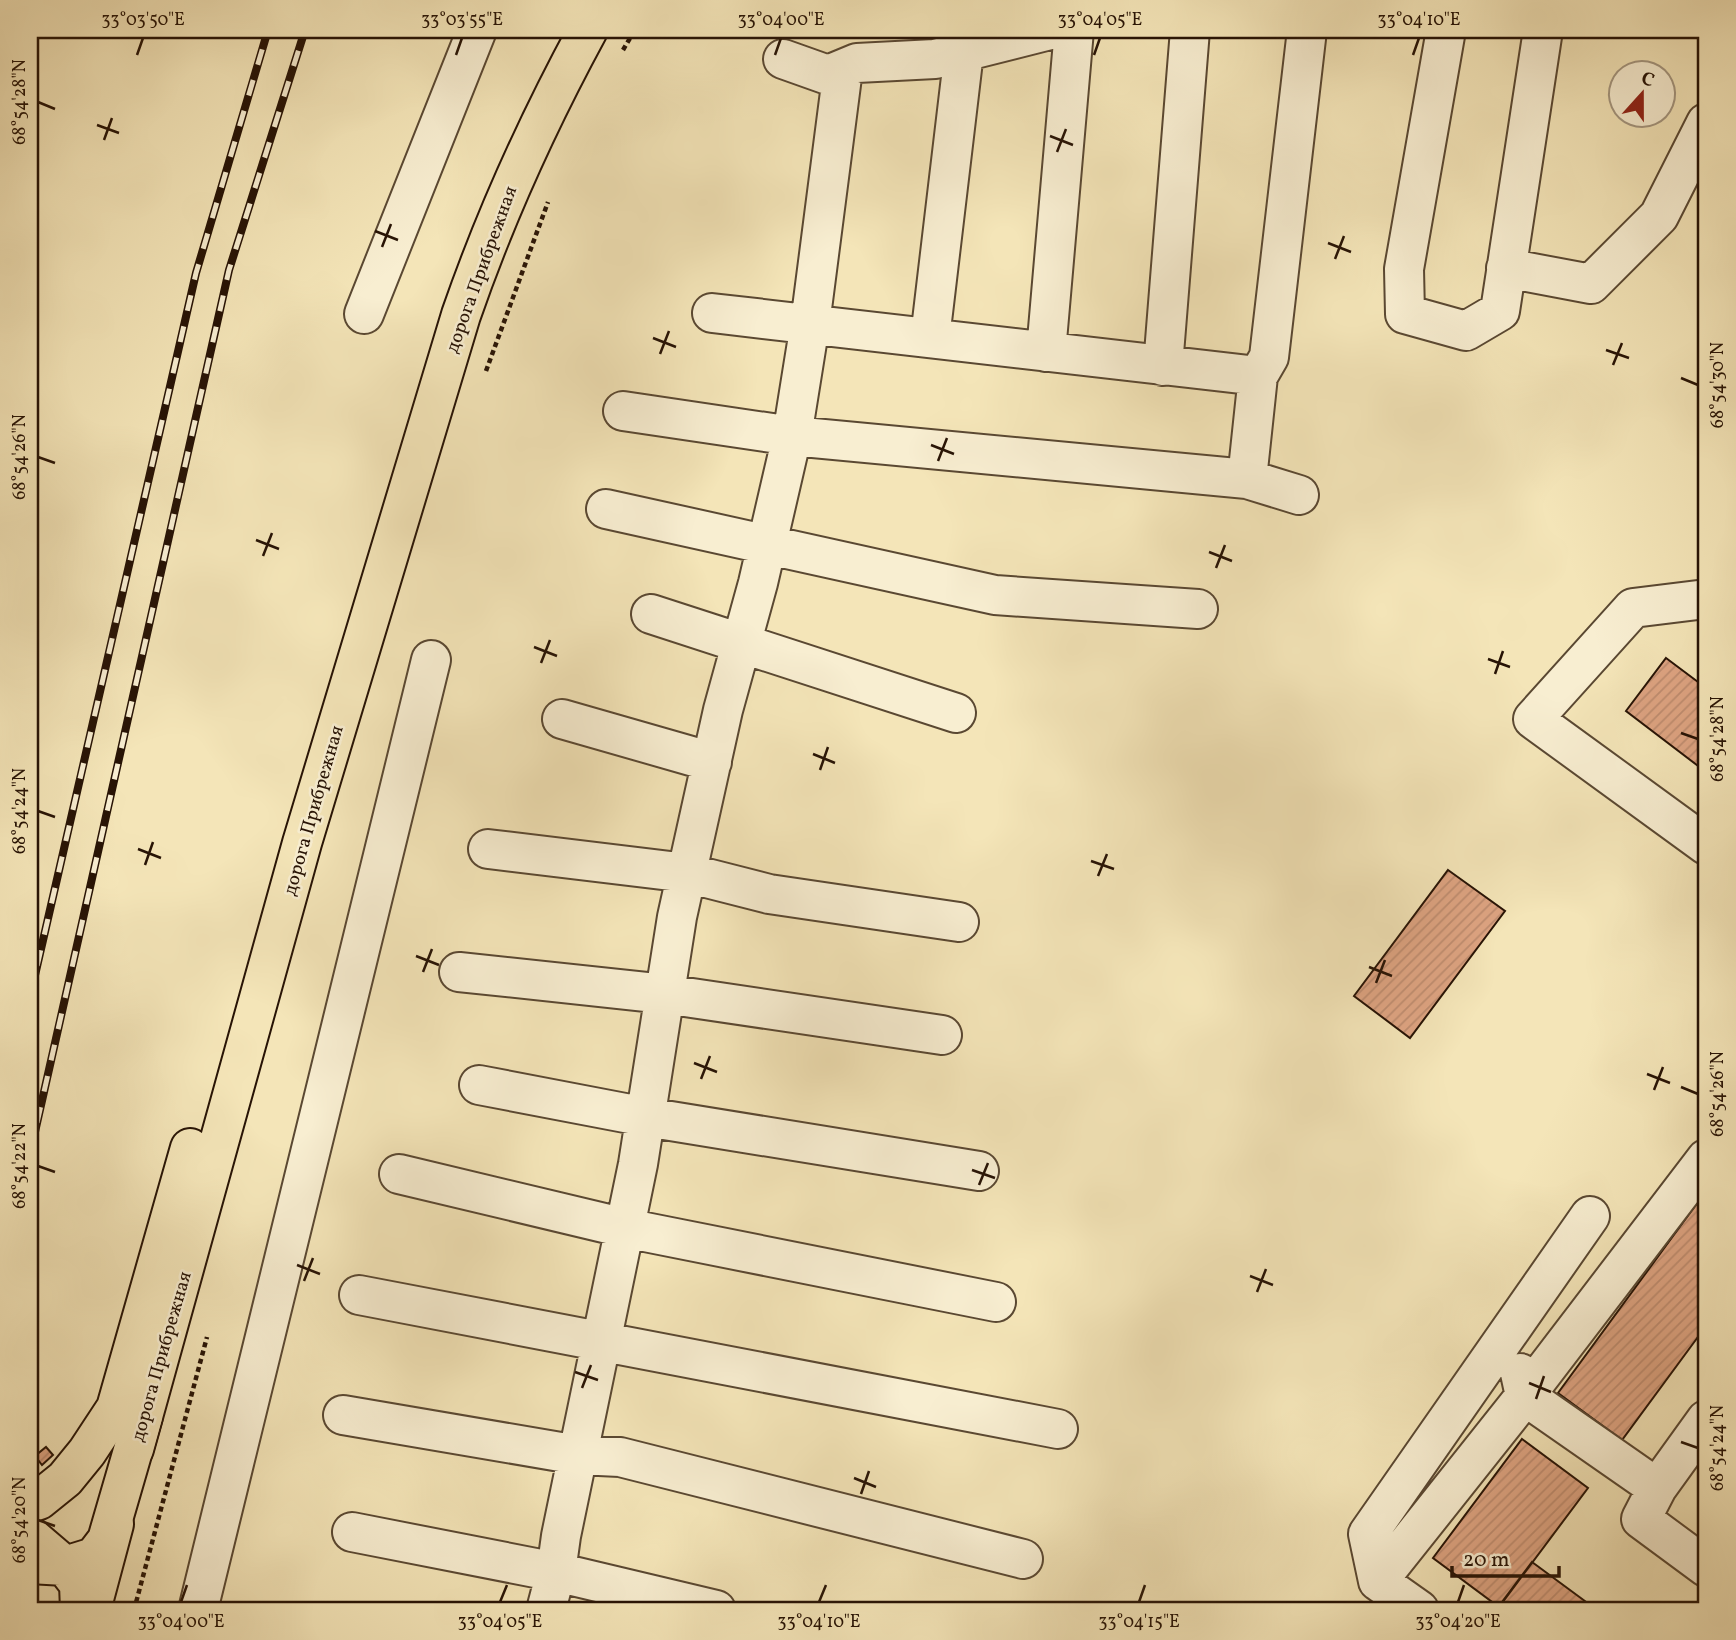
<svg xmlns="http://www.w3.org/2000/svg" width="1736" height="1640" font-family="Vollkorn,serif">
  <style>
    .building { fill: url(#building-hatch); stroke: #271305; stroke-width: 2 }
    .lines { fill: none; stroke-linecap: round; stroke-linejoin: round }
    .minor-casing { stroke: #5a4832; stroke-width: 42 }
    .major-casing { stroke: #271305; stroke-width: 42 }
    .highway-casing { stroke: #271305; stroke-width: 42 }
    .path { stroke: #271305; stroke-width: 4.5; stroke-dasharray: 5 3.5; stroke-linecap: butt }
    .minor { stroke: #f8eed1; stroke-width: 38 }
    .major { stroke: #f4e5b8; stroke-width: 38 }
    .highway { stroke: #f4e5b8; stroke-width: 38 }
    .rail-casing { stroke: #271305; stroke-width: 8 }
    .rail { stroke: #f8eed1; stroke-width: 5; stroke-dasharray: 16; stroke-linecap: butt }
    .ticks { fill: none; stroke: #271305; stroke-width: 2.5 }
    .labels { text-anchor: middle; stroke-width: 5; stroke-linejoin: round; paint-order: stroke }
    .street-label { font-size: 19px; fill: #271305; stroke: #f8eed1 }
    .neatline { fill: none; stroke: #271305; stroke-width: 2.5 }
    .ticks-label { font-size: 18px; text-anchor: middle; fill: #271305 }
  </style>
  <defs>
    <pattern id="building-hatch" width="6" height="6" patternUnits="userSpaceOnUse" patternTransform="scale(1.75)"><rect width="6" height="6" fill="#dea482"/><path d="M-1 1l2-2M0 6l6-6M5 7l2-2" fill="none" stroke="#be8c6f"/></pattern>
  </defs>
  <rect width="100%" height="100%" fill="#f4e5b8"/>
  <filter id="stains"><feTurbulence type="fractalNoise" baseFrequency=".00286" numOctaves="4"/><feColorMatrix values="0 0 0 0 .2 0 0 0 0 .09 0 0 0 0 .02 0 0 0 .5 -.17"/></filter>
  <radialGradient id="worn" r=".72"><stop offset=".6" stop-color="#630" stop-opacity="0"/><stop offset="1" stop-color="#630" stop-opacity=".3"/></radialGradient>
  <!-- building -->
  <path class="building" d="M1666,658L1706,688V772L1626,711Z
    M1448,870L1505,911L1410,1038L1354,996Z
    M1706,1191V1326L1622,1440L1558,1393Z
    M1522,1439L1588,1488L1499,1607L1433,1558Z
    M46,1447L53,1455L42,1465L35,1456Z
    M1532,1562L1597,1610H1496Z"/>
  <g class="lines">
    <!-- minor casing -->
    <g class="minor-casing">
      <path id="minor" d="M1446,30L1404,269L1405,314L1466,331L1500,311L1543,30
        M783,59L828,75L857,63L935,59L1050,30
        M1506,268L1591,284L1659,216L1706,123
        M712,313L1258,376L1247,479
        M364,314L477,30
        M930,338L964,52
        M1046,352L1074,30
        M1163,366L1190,30
        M1258,376L1269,357L1307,30
        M623,411L792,436L1247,479L1299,495
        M606,509L995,595L1198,609
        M1706,599L1633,608L1533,719L1706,845
        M651,614L956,713
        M562,719L712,762
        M488,849L687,873L769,894L959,922
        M459,972L665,994L942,1035
        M479,1085L646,1117L979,1171
        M399,1174L625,1228L996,1302
        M359,1295L1058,1429
        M1520,1373L1525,1396L1657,1488L1641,1519L1706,1567
        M343,1415L578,1455L620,1457L1023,1559
        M1657,1488L1706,1420
        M352,1532L556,1572L716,1610
        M1378,1581L1525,1396L1706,1159
        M198,1610L431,660
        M546,1610L556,1572L561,1536L638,1164L677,917L723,710L758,583L792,436L810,324L843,69
        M1419,1610L1378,1581L1368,1534L1590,1216"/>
    </g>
    <!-- major casing -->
    <g class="major-casing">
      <path id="major" d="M134,1449L302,843L461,315C496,214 537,124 588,30
        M30,1503L39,1500L65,1479L87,1452L116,1408L190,1148
        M91,1610L114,1524"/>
    </g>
    <!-- highway casing -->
    <g class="highway-casing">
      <path id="highway" d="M30,1536L65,1566L79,1584L80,1610
        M30,1564L65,1566L94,1557L107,1540L143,1416"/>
    </g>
    <!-- path -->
    <path class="path" d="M623,50L635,30
      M486,371L548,202
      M134,1610L207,1337"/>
    <!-- minor -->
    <use href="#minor" class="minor"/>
    <!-- major -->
    <use href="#major" class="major"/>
    <!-- highway -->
    <use href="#highway" class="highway"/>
    <!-- rail casing -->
    <g class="rail-casing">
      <path id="rail" d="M30,997L196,273L268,30
        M30,1154L229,270L305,30"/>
    </g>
    <!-- rail -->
    <use href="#rail" class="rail"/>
  </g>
  <!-- ticks -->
  <path class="ticks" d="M137,55L143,38M456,55L462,38M775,55L781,38M1094,55L1100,38M1413,55L1419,38M38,102L55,109M97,125L119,133M1050,136L1073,145M104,140L112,118M1057,152L1066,129M375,231L398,240M1328,243L1351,252M382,247L391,224M1335,259L1344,236M653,338L676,347M1606,350L1629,358M660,354L669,331M1613,365L1622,343M1681,378L1698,385M931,445L954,454M38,457L55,463M938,461L947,438M256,540L279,549M1209,552L1232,561M263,556L272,533M1216,568L1225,545M534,647L557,656M1488,659L1510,667M541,663L550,640M1495,674L1503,651M1681,733L1698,739M813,754L835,763M820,770L828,747M38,811L55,817M138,849L161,858M1091,861L1114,869M145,865L153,842M1098,876L1107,854M416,956L439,965M1369,967L1392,976M423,972L432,949M1376,983L1385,960M694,1063L717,1072M1647,1074L1670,1083M701,1079L710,1056M1681,1087L1698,1094M1654,1090L1663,1067M38,1166L55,1172M972,1170L995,1178M979,1185L988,1163M297,1265L320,1274M1250,1276L1273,1285M304,1281L313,1258M1257,1292L1266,1269M575,1372L598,1380M1529,1383L1551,1392M582,1388L591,1365M1536,1399L1544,1376M1681,1442L1698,1448M854,1478L876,1487M861,1494L869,1471M38,1520L55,1526M181,1602L187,1585M500,1602L507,1585M819,1602L826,1585M1139,1602L1145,1585M1458,1602L1464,1585"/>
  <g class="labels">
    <!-- street labels -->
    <g class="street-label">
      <text transform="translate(480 269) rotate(-70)" y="7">дорога Прибрежная</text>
      <text transform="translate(312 810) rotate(-74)" y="7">дорога Прибрежная</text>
      <text transform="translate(160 1356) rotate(-74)" y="7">дорога Прибрежная</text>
    </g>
  </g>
  <!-- margin -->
  <rect width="1736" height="1640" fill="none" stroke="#f4e5b8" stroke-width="77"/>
  <!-- north arrow -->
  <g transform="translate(1642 94) rotate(21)"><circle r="33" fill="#f8eed1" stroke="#a4967f" stroke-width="2"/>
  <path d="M0-5L12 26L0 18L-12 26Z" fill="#8f2418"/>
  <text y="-10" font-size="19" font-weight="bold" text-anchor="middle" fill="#271305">С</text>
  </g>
  <!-- scale -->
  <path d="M1452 1566v10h107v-10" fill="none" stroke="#271305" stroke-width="3.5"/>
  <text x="1463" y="1566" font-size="21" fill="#271305" stroke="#f8eed1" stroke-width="5" paint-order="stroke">20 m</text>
  <rect x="38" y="38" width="1660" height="1564" class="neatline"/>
  <g class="ticks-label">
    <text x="143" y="25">33°03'50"E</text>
    <text x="462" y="25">33°03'55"E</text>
    <text x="781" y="25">33°04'00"E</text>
    <text x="1100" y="25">33°04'05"E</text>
    <text x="1419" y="25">33°04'10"E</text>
    <text transform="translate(19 102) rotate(-90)" y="6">68°54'28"N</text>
    <text transform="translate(1717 385) rotate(-90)" y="6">68°54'30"N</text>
    <text transform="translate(19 457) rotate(-90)" y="6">68°54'26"N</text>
    <text transform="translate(1717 739) rotate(-90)" y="6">68°54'28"N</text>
    <text transform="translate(19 811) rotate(-90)" y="6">68°54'24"N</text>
    <text transform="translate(1717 1094) rotate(-90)" y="6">68°54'26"N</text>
    <text transform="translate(19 1166) rotate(-90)" y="6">68°54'22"N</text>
    <text transform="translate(1717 1448) rotate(-90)" y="6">68°54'24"N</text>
    <text transform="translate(19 1520) rotate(-90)" y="6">68°54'20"N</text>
    <text x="181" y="1627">33°04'00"E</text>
    <text x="500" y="1627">33°04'05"E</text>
    <text x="819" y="1627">33°04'10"E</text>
    <text x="1139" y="1627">33°04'15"E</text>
    <text x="1458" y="1627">33°04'20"E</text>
  </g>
  <rect width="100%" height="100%" filter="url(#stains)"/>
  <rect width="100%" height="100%" fill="url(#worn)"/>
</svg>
